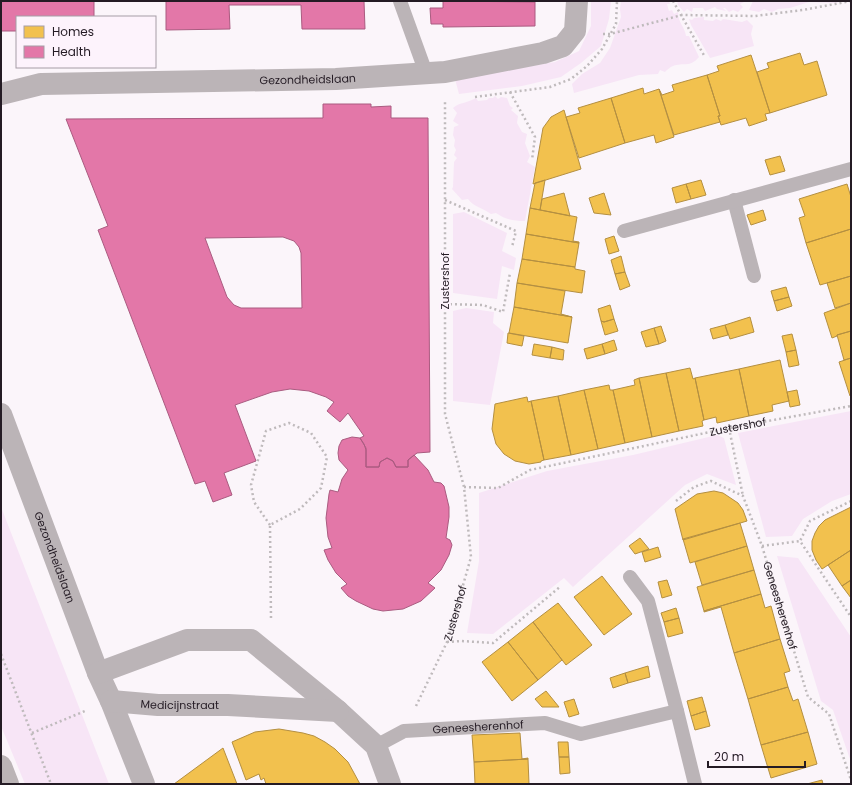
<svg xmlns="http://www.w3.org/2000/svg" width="852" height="785" font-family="Poppins,sans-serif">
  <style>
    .green { fill: #f7e5f6 }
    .homes { fill: #f2c14e; stroke: #b48f41 }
    .health { fill: #e377a8; stroke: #aa5b80; fill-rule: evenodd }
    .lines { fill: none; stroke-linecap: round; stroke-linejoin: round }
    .path { stroke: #bfbabc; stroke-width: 2.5; stroke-dasharray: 2 3; stroke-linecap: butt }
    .lane { stroke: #bbb4b7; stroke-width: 14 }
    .street { stroke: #bbb4b7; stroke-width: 22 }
    .secondary { stroke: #bbb4b6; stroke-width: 22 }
    .labels { text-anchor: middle; stroke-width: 4; stroke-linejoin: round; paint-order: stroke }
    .street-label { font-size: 11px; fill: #241b24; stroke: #fdf3fc }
  </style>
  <rect width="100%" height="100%" fill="#fbf5fa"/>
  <!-- green -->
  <path class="green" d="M591,1H611L609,19L601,46L581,63L561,77L522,86L459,94L455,79L555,62L579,51L591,26Z
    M621,1H669L670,4H667L669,11L672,10L674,14L678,12C678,23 685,27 686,36H689L699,57C690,68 683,62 673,66C670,67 667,70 665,72L660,70L658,74L639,75L574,93L572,84L582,74L600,63L610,48L621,17L620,9Z
    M677,1H744V2L740,4L743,7L738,12L733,10L729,12L725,8H723L726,11L717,9L715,7L705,11L703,8H693L692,12L687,9L684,12L678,5Z
    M753,1H842L836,3L809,2L790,8L778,9L772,12L764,9L759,12L749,10Z
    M704,17V20L713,21L716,19L721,21L723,19L742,22L747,20L753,26L751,34L754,46L710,58L691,25L689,19L692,20L694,18Z
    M495,96L498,99L501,97L507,98L510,106L513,108L511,110L518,116L517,123L522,132L527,134L525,143L530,156L527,162L535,167L525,221C514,221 506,220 496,213L491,214C483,208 474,207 468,199L462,200L452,189L453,187L454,162L457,158L454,155L456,150L454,146L455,140L453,135L454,127L459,125L453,121L457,113L453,108C460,102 468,103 476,98L478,101L487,100L489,98H493Z
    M464,212L507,233L502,251L516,258L514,270L502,266L497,299L453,293V214Z
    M466,308L494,312L493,323L504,332L490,405L453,401V311Z
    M851,411V494L832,501L803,519L792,536L766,537L738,433Z
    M717,435L724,438L736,485L707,474L685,485L573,587L564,578L493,634L467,633L479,561V493L547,471L633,455Z
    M1,507L109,784H25L1,726Z
    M777,556L798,558L851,637V762L833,710L821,701Z"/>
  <!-- homes -->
  <path class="homes" d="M800,53L804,65L817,61L827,95L770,113L757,72L769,68L767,63Z
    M751,55L770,113L765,114L767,120L749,126L746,118L721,125L718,116H720L707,75L719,71L717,66Z
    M707,75L720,116H718L720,122L674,135L659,89L662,95L674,91L672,85Z
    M643,88L644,94L659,89L674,137L656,143L654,135L625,143L611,98Z
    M611,98L625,143L579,158L566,117L580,113L578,108Z
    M564,110L581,169L533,184L543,128L551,117Z
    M780,156L785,171L770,175L765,160Z
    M545,180L540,210L530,208L535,183Z
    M701,180L706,195L691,199L686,184Z
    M686,184L691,199L676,203L672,188Z
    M847,184L851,197V229L806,243L799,218L805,216L799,199Z
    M564,193L570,216L540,210L542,199Z
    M604,193L611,215L594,213L589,198Z
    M530,208L577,217L573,241L579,242V243L526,234Z
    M763,210L766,220L751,225L747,215Z
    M851,229V276L820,285L806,243Z
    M526,234L579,243L575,267L522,259Z
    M614,236L619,251L609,254L605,239Z
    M621,256L625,272L615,274L611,260Z
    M522,259L575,267V269L585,271L582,293L517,283Z
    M625,272L630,286L620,290L615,274Z
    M851,276V303L835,308L827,283Z
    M517,283L565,291L561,314L572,317L514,307Z
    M786,287L789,297L774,301L771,291Z
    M789,297L792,306L777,311L774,301Z
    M851,303V331L837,335V336L832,338L824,313Z
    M610,305L614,319L604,322L601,321L598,309Z
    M514,307L572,317L568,343L509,333Z
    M750,317L754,332L730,339L725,325Z
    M614,319L618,331L605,335L601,321L604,322Z
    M725,325L728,335L713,339L710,329Z
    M661,326L666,341L659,344L654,328Z
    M654,328L659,344L646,347L641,332Z
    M851,331V358L844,360L837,335Z
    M508,333L524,336L522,346L507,343Z
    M792,334L796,350L786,352L782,336Z
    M614,340L617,350L605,354L602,344Z
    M534,344L552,347L550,358L532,355Z
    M602,344L605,354L587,359L584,349Z
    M552,347L564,350L563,360L550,358Z
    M796,350L799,365L789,367L786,352Z
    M851,358V396H850L839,362Z
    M780,360L789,401L772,405L773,411L749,416L739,369Z
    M690,368L693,379L695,378L704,420L702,421L703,426L679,431L666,373Z
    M739,369L749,416L717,423L716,417L704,420L695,378Z
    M666,373L679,431L652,437L639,378Z
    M639,378L652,437L625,443L613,390L635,385L634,380Z
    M609,385L610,390H613L625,443L598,449L584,390Z
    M584,390L598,449L571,455L558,396Z
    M797,390L800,405L790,407L787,392Z
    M558,396L571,455L544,460L531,401Z
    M527,397L528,402L531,401L544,460L541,461V462L529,464L515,461L504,454L496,444L492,429L495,404Z
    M714,491L723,493L738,503L743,510L747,521L683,540L675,509L697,494Z
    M851,507V550L822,569L816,560L812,550V541L815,533L819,526L825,520Z
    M740,523L747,546L690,563L683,539Z
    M640,538L649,549L635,554L629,546Z
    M747,546L754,570L702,585L695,562Z
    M658,547L661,557L645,562L642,552Z
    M851,550V580L842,586L828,565Z
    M754,570L761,594L704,611L697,587Z
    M602,576L632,614L604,635L574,597Z
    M667,580L672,595L662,598L658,582Z
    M851,580V598L842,586Z
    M761,594L765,608L771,606L780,639L734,653L721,607L704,612V611Z
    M558,603L592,645L566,665L533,622Z
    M676,608L679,618L664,622L661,613Z
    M679,618L683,633L668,637L664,622Z
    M533,622L562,660L538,680L508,642Z
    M780,639L790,671L784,673L788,687L748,699L734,653Z
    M508,642L538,680L512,701L482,662Z
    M648,666L650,677L628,683L625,673Z
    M625,673L628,683L613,688L610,678Z
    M788,687L793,701L798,699L808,732L761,745L748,699Z
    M546,691L559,707H542L535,699Z
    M702,697L706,711L691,716L687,701Z
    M574,699L579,714L569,717L564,702Z
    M706,711L710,726L695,730L691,716Z
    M279,729L303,733L314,736L325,742L335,749L348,762L360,784H266L264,778L261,780L259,774L246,780L232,742L255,732Z
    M808,732L817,764L771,778L761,745Z
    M520,733L522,759L528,758V759L474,762L472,735Z
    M558,742H568L569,757H559Z
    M223,748L237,784H174Z
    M559,757H569L570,773L560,774Z
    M528,759L529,784H475L474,762Z
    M822,780L823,784H807Z"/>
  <!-- health -->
  <path class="health" d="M1,1H94V17H17V31H1Z
    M166,1H364L365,29H302L301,5H229L230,29L166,30Z
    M443,1L535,2V26L443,27V24H431L430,8H443Z
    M323,104H371V107L391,106V118H428L430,452L417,453L408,460V467H396L393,461L387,458L380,462L379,467H366V448L360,438L364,436L348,413L340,422L327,411L334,402L326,397L309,391L290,389L272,392L235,405L256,461L224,473L232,495L213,502L205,481L195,484L98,230L108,226L66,119L323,118ZM283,237L294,241L299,247L301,253L302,308H241L234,305L227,297L205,238Z
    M352,437L360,438L364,444L366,450V467H379L380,462L387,458L393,461L396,467H408V460L414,455L428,470L434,482L441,483L444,486L449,507V517L446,538L450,540L452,545L449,555L441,570L428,583L435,588L421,601L403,609L383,611L373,609L356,601L348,596L341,588L347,584L336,573L328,560L324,550L332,548L328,537L326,518L329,494L330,490L338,492L342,479L348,470L339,460L338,453L339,446L342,440Z"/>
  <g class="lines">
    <!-- path -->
    <g class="path">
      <path d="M673,1L705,57"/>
      <path d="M603,34H610L682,15L755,16L803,10L851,1"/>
      <path d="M510,92L535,137L532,160"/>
      <path d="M475,97L550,87L571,79L587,66L602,49L616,24L617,1"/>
      <path d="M445,200L516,231L512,247"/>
      <path d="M445,304L483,305L503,312L510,273"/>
      <path d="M729,428L743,496"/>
      <path id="s1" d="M464,487L498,488L530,470L729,428L851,406"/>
      <path id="s2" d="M676,501L694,487L711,481L743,496L762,546L808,697L829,714L851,780"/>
      <path d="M851,501L810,521L800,541L851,617"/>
      <path d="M270,525L254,502L251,485L266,431L289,423L311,433L327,457L321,488L300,509L270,525L271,619"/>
      <path d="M762,546L800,541"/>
      <path d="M447,642L461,641L493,643L561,586"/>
      <path d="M1,654L51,784"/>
      <path id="s3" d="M416,706L447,642L471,557L464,487L445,414V100"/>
      <path d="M32,733L85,711"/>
    </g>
    <!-- lane -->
    <g class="lane">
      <path d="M400,1L426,73"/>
      <path d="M734,200L754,276"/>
      <path d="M624,231L851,169"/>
      <path d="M677,711L695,784"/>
      <path id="s4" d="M376,746L404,731L545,723L581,734L677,711L648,601L630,577"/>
    </g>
    <!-- street -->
    <g class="street">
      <path id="s5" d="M1,94L41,84L336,79L445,72L543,53L563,46L575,31L577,1"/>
      <path id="s6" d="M1,414L98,673L111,701L144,784"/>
      <path d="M98,673L187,640H251L338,711L376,746L390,784"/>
      <path id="s7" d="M111,701L158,705H228L338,711"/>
    </g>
    <!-- secondary -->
    <path class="secondary" d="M1,766L8,784"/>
  </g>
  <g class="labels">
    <!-- street labels -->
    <g class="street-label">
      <text dy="4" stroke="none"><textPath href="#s5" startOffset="308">Gezondheidslaan</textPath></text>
      <text transform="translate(445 281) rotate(-90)" y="4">Zustershof</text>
      <text dy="4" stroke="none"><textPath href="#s1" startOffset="283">Zustershof</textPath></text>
      <text dy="4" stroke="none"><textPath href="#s6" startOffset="153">Gezondheidslaan</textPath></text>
      <text dy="4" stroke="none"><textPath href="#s2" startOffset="192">Geneesherenhof</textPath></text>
      <text dy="4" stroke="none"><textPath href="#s3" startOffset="101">Zustershof</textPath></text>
      <text dy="4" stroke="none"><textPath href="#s7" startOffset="69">Medicijnstraat</textPath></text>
      <text dy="4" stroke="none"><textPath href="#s4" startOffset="106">Geneesherenhof</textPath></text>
    </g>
  </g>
  <!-- border -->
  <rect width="852" height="785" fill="none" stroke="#241b24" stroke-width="4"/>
  <!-- legend -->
  <rect x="16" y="16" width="140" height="52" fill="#fdf3fc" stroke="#a69da6"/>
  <rect x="24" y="26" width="20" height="12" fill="#f2c14e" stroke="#a69da6"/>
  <text x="52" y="36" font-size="12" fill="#241b24">Homes</text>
  <rect x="24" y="46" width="20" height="12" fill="#e377a8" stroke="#a69da6"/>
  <text x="52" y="56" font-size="12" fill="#241b24">Health</text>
  <!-- scale -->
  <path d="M708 761v6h97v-6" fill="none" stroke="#241b24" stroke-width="2"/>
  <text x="714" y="761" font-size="12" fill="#241b24" stroke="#fdf3fc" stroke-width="3" paint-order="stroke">20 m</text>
</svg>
